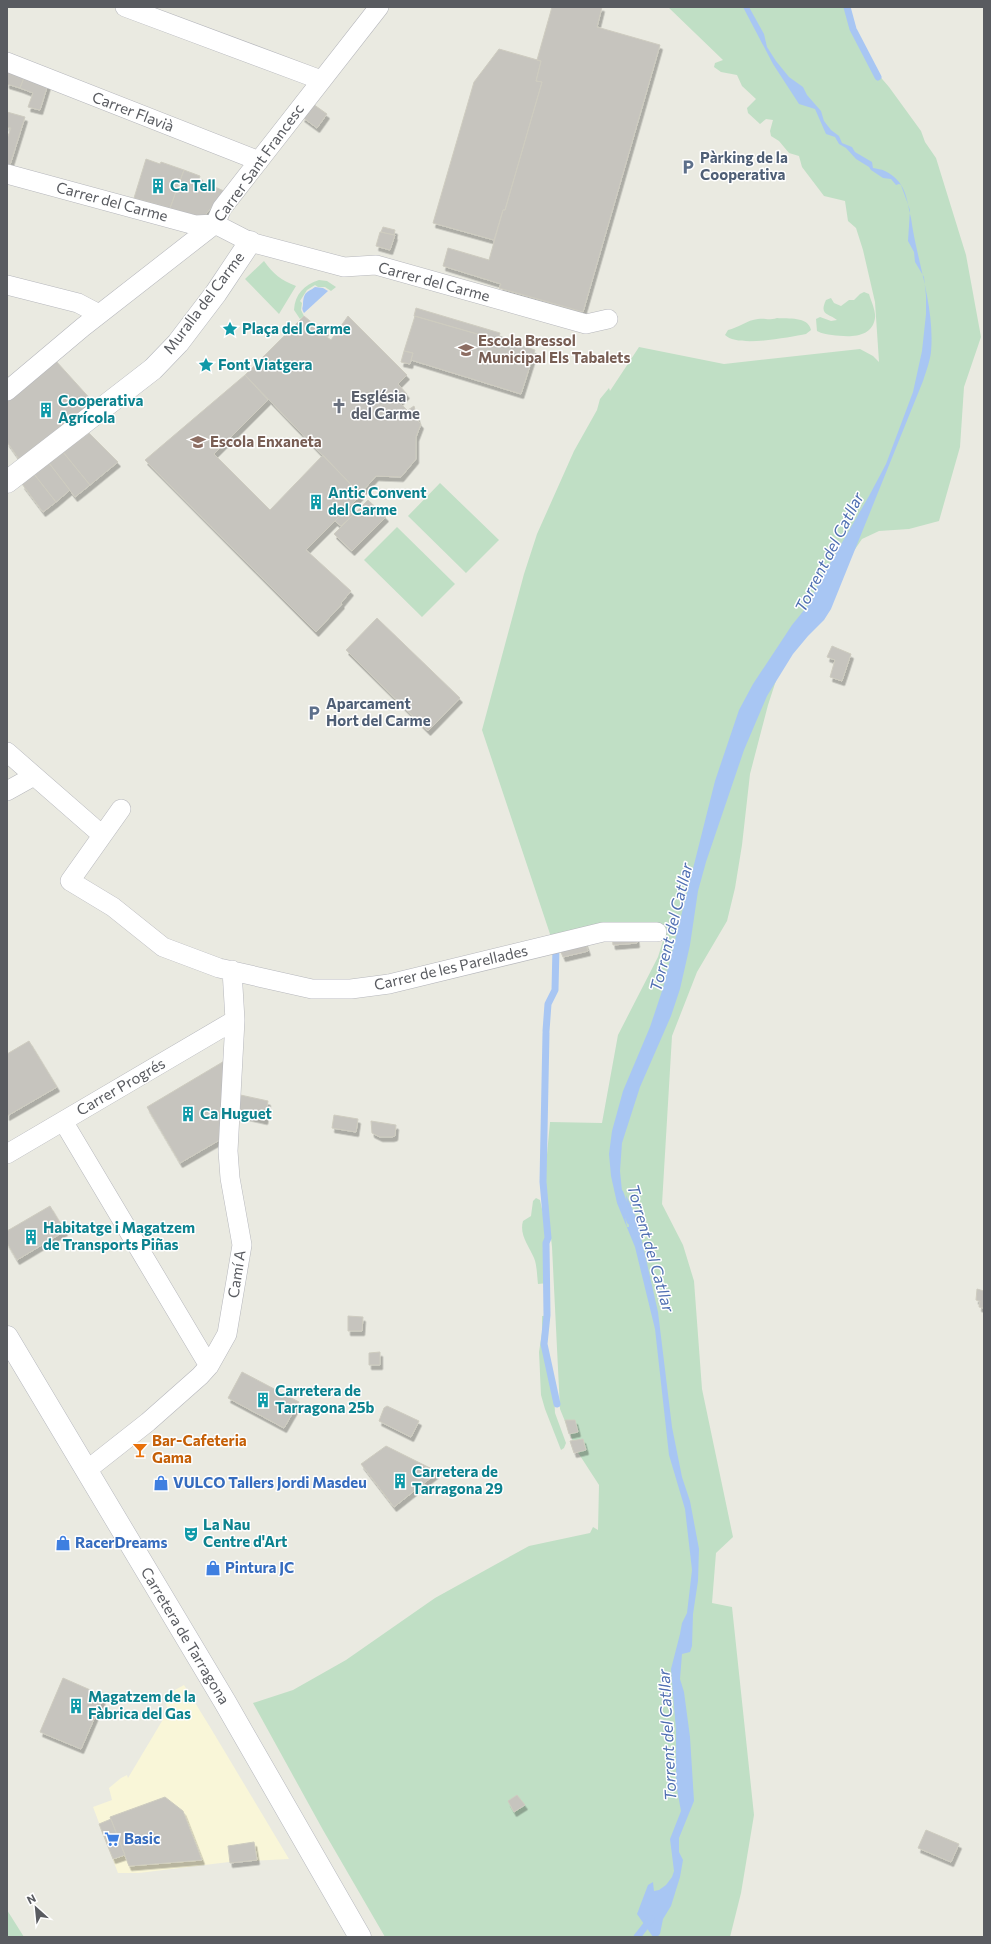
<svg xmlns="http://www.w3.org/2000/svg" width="991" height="1944" font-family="Commissioner,sans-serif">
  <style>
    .commercial { fill: #f9f6d8 }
    .green { fill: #c0dfc5 }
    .water { fill: #a8c6f3 }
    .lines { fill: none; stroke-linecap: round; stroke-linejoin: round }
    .stream { stroke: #a8c6f3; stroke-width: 7 }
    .building { fill: #c6c4be; stroke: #ceccc0; filter: url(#shadow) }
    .street-casing { stroke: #b6b7bc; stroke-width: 20 }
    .secondary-casing { stroke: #b6b8be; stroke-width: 23 }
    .street { stroke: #fff; stroke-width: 19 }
    .secondary { stroke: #fff; stroke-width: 22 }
    .labels { text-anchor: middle; stroke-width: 3; stroke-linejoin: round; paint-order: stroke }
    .street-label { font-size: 15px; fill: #595b60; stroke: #fff }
    .service-label { font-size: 15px; font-weight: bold; fill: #4e5e75; stroke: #fff; text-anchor: start }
    .culture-label { font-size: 15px; font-weight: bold; fill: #0d838f; stroke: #fff; text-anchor: start }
    .education-label { font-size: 15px; font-weight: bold; fill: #785e54; stroke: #fff; text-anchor: start }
    .worship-label { font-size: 15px; font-weight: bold; fill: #5b616d; stroke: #fff; text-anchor: start }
    .food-label { font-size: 15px; font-weight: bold; fill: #c56008; stroke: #fff; text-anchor: start }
    .shop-label { font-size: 15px; font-weight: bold; fill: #366cbe; stroke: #fff; text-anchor: start }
    .water-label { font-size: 16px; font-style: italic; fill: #4f6fb2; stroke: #fff }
  </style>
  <defs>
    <filter id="shadow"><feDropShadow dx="2.5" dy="4.5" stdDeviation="0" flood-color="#0004"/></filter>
  </defs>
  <rect width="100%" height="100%" fill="#eaeae1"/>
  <!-- commercial -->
  <path class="commercial" d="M184,1685L210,1727L289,1859L229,1862L139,1873H118L93,1807L112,1800L109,1788L121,1778L127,1775L128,1778L168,1711L164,1696Z"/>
  <!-- green -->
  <path class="green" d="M668,7H845L850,29L871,66L889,87L921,131L925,142L936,158L966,255L981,337L964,387L960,447L939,521L909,529L879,531L862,539L786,650L768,705L750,774L742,845L735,888L727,921L697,972L672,1036L662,1204L683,1245L694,1281L702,1389L733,1537L716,1553L712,1603L732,1607L754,1815L741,1893L730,1937H385L323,1830L253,1703L293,1690L346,1660L435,1598L529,1546L590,1533L593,1527L598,1530L599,1485L577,1451L560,1409L552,1247L546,1193L545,1176L550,1122L602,1123L618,1035L658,957L663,941L661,926L552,940L482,730L524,574L537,534L574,451L597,410L600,399L609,388L610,391L639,347L724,364L860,349L873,356L879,362L875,302L863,250L856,228L848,221L845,201L824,196L802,167L799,156L789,153L779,141L771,136L770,131L773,120L766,119L760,124L748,113L747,108L756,99L742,86L737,75L721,72L714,67L715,63L723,60Z
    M264,261C273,274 281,280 296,286L279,314L245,279Z
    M319,280L327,281L336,287L331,291L325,287H318L315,285L307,290L300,301L302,303L301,310L304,316L300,319L294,310C295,294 304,285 319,280Z
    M864,292L869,294C871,301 876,311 875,318C872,339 848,337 832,335C827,334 822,334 817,331L816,319L820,317L831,321L837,320C828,313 819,315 826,300L831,298L834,303L841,306L849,300H854L860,294Z
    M777,318C788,319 808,316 811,330L806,334C789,337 738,348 725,335L728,330C738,328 747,320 758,319C767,318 767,321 777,318Z
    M440,483L499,540L466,573L408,516Z
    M397,527L455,584L422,617L364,560Z
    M536,1198L540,1200L549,1241L548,1283L538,1284C537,1276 537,1265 534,1258C529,1246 519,1235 523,1221L531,1216L533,1201Z
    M542,1316H548L545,1327V1341L553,1372L555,1413L566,1443L564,1448L561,1450L545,1409L541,1395L539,1352L542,1333Z
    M7,1910L24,1937H7Z"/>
  <!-- water -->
  <path class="water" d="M743,7H749L764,34L767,47L776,61L789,77L803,87L807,95L821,111L824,121L831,130L839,136L842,143L852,147L855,152L872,162L873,168C877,169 881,169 885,171C906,182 906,196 911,218C917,262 935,306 931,352C930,361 926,372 923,381L831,609L824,620L808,636L793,654L767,696L744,750L706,862L698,891L690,945L680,989L671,1016L640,1087L622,1143L620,1171L624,1211L627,1227H629L626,1195L637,1219L658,1312L672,1427L682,1477L690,1501L699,1549L698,1581L693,1614L692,1646L690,1652L682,1654L680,1679L684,1692L690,1737L694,1801L679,1838V1852L683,1860L680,1877L671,1906L663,1919L660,1934L657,1937H653L637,1914L648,1885L653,1882L654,1891L659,1890L666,1885L672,1877L674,1871L670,1839L681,1811L676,1784V1730L671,1669L680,1634L682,1623L687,1613L692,1570L685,1509L669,1455L655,1329L635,1247L617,1203L611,1176L609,1154L612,1131L623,1091L650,1027L663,988L715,781L739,710L753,684L792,625L809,604L818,584L869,496L886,464L913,392L922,351L926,314V296L924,277L915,262L914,252L908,241L910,210L901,185L899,184L896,185L891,179L883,178L871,170L869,167L856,159L846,148L839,144L835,137L826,134L815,109L799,104L773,64Z
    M315,287L323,288L328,291L304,313C301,308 303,308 303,304C304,291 307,293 315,287Z"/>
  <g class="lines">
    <!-- stream -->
    <path class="stream" d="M847,7L853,29L878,77
      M546,1031L548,1004L555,990L556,947
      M546,1033L543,1182L548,1238L546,1243L547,1315L544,1344L557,1404
      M620,1193L630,1221
      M637,1937L651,1919"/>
  </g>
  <!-- building -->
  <path class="building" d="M552,7H602L597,27L660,45L583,312L499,288L501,284L443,266L448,248L489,260L503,210H505L542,82L536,81L541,61L537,60Z
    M499,49L541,61L536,81L542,82L505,210H503L494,240L433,223L474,82Z
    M7,68L25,75L20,88L7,84Z
    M25,75L48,84L40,110L28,107L33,93L20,88Z
    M313,104L327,114L317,128L302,117Z
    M7,112L25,117L10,165L7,164V139L11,128L7,127Z
    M146,159L160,164L161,162L184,170L170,208L134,198Z
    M184,170L200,176L199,180L224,191L203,218L170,208Z
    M383,227L395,230L394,235L381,232Z
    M380,232L395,235L390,250L376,246Z
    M416,308L500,333L498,340L414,316Z
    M304,316L321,330L323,329L326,331L323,334L331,340L348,316L407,375L398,384L407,394L399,402L421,424L416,437V459L401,477L376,476L360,494L245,375Z
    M415,316L498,340L499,338L535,350L521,394L411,360L413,353L404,351Z
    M404,351L413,353L410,364L401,362Z
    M56,361L94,403L19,459L7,442V400Z
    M245,375L268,400L214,454L270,510L323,455L361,495L306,550L351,591L341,603L342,604L316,632L145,460Z
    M414,406L418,421L408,410Z
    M89,433L118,462L90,485L63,452Z
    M63,452L90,485L75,497L49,463Z
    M49,463L70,490L56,502L34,474Z
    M34,474L56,502L43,512L22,484Z
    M368,500L386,517L352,551L334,534Z
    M347,509L353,515L341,526L335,521Z
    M377,618L460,698L428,731L346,650Z
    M832,646L851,654L842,681L830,677L835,660L827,657Z
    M636,935L637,943L613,945L612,936Z
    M584,940L588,951L563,957L559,947Z
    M29,1041L57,1087L7,1116V1054Z
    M226,1060L223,1138L180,1163L147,1107Z
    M236,1094L268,1101L265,1120L234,1113Z
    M334,1115L358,1119L356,1132L332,1128Z
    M371,1121L396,1125L395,1136L392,1137H380L372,1133Z
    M50,1206L65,1231L17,1260L7,1243V1231Z
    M977,1289L984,1291V1308L979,1307L980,1301L976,1300Z
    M348,1316L363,1317L362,1331H348Z
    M380,1352V1365H369V1353Z
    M242,1372L299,1402L284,1428L228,1398Z
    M387,1406L419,1421L411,1437L379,1421L384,1408Z
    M565,1420H575L578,1432L569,1434Z
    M583,1439L586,1450L574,1453L570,1441Z
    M386,1446L438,1472L394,1507L361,1464Z
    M63,1678L104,1696L81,1749L40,1732Z
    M517,1795L525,1805L514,1812L508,1801Z
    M165,1797L183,1811L202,1860L129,1866L110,1817Z
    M111,1819L125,1855L113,1859L99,1824Z
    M926,1830L959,1844L951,1862L918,1848Z
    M254,1842L257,1860L230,1863L228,1846Z"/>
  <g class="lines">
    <!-- street casing -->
    <g class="street-casing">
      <path id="street" d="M125,7L321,80
        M7,62L259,161
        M7,174L195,225L215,224L250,242L344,267L376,265L586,324L608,319
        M7,285L78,303L99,314
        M7,391L83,327L215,224L222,208L379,7
        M7,752L102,835
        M7,791L34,776
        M121,809L70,881L113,907L163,947L219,968L312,989H351L389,984L603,932H657
        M63,1121L209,1366
        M7,1154L235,1020
        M87,1470L148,1422L200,1376L209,1366L227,1334L242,1245L230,1178L228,1151L235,1020L232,970"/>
    </g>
    <!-- secondary casing -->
    <g class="secondary-casing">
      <path id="secondary" d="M7,482L153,369L178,343L216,293L250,242
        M7,1337L225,1702L360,1937"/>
    </g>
    <!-- street -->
    <use href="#street" class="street"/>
    <!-- secondary -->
    <use href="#secondary" class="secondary"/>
  </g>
  <!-- icons -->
  <defs>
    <g id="parking-bare" transform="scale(1.2)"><path d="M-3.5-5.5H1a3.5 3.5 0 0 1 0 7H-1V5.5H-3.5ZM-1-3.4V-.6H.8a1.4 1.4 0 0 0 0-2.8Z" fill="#5c6f8a" stroke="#fff" stroke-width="2.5" paint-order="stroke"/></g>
    <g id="building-bare" transform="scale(1.2)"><path d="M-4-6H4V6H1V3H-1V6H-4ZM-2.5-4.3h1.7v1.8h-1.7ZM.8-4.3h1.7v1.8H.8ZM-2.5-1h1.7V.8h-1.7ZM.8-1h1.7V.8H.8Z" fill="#0f9aa8" stroke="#fff" stroke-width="2.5" paint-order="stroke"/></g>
    <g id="sight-bare" transform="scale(1.2)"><path d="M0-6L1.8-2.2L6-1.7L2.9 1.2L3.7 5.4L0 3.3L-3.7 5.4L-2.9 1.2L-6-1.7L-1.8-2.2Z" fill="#0f9aa8" stroke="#fff" stroke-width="2.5" paint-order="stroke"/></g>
    <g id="school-bare" transform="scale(1.2)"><path d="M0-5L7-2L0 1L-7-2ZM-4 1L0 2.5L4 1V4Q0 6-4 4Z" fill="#8d6e63" stroke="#fff" stroke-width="2.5" paint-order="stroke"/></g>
    <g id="church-bare" transform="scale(1.2)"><path d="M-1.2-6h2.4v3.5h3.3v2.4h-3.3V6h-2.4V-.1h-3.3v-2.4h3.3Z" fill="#6b7280" stroke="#fff" stroke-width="2.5" paint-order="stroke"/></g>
    <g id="bar-bare" transform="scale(1.2)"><path d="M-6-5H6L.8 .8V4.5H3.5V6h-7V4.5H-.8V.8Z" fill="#e8710a" stroke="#fff" stroke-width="2.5" paint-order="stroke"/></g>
    <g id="shop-bare" transform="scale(1.2)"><path d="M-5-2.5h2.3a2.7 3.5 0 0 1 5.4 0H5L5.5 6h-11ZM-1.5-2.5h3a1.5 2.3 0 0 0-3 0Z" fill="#3f7fe0" stroke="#fff" stroke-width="2.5" paint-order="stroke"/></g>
    <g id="theatre-bare" transform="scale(1.2)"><path d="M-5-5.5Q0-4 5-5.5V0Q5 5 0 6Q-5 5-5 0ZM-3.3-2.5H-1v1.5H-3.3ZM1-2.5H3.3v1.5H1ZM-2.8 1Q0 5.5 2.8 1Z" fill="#0f9aa8" stroke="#fff" stroke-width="2.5" paint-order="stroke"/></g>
    <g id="supermarket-bare" transform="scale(1.2)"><path d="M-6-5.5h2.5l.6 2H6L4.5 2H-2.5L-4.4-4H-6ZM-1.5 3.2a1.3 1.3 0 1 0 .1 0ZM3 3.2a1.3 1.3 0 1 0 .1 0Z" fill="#3f7fe0" stroke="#fff" stroke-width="2.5" paint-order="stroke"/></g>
  </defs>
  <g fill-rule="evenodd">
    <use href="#parking-bare" x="688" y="167"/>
    <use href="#building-bare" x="158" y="186"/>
    <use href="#sight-bare" x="230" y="329"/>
    <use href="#school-bare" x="466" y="350"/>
    <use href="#sight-bare" x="206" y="365"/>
    <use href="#church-bare" x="339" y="406"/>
    <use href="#building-bare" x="46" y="410"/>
    <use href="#school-bare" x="198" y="442"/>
    <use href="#building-bare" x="316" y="502"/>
    <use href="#parking-bare" x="314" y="713"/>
    <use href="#building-bare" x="188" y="1114"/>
    <use href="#building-bare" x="31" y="1237"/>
    <use href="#building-bare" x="263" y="1400"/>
    <use href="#bar-bare" x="140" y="1450"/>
    <use href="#building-bare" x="400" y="1481"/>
    <use href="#shop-bare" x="161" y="1483"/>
    <use href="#theatre-bare" x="191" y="1534"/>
    <use href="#shop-bare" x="63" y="1543"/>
    <use href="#shop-bare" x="213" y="1568"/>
    <use href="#building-bare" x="76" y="1706"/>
    <use href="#supermarket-bare" x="112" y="1839"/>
  </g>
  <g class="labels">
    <!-- street labels -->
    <g class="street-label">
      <text transform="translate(133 112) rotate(21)" y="5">Carrer Flavià</text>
      <text transform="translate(259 163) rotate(-54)" y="5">Carrer Sant Francesc</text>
      <text transform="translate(112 202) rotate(15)" y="5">Carrer del Carme</text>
      <text transform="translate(434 282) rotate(15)" y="5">Carrer del Carme</text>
      <text transform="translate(204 303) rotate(-53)" y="5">Muralla del Carme</text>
      <text transform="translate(451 968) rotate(-13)" y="5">Carrer de les Parellades</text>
      <text transform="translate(121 1087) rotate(-30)" y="5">Carrer Progrés</text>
      <text transform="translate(237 1274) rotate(-81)" y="5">Camí A</text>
      <text transform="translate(185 1636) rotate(59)" y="5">Carretera de Tarragona</text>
    </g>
    <!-- service labels -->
    <g class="service-label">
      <text x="700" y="163">Pàrking de la<tspan x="700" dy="17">Cooperativa</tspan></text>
      <text x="326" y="709">Aparcament<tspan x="326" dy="17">Hort del Carme</tspan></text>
    </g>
    <!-- culture labels -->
    <g class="culture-label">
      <text x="170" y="191">Ca Tell</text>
      <text x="242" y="334">Plaça del Carme</text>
      <text x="218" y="370">Font Viatgera</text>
      <text x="58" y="406">Cooperativa<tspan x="58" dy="17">Agrícola</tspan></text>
      <text x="328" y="498">Antic Convent<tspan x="328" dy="17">del Carme</tspan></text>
      <text x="200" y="1119">Ca Huguet</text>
      <text x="43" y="1233">Habitatge i Magatzem<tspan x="43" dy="17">de Transports Piñas</tspan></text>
      <text x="275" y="1396">Carretera de<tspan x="275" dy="17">Tarragona 25b</tspan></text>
      <text x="412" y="1477">Carretera de<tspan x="412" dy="17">Tarragona 29</tspan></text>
      <text x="203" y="1530">La Nau<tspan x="203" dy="17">Centre d'Art</tspan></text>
      <text x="88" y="1702">Magatzem de la<tspan x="88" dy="17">Fàbrica del Gas</tspan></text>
    </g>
    <!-- education labels -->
    <g class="education-label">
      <text x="478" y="346">Escola Bressol<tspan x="478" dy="17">Municipal Els Tabalets</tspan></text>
      <text x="210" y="447">Escola Enxaneta</text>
    </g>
    <!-- worship labels -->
    <g class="worship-label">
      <text x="351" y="402">Església<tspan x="351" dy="17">del Carme</tspan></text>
    </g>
    <!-- food labels -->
    <g class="food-label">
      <text x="152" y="1446">Bar-Cafeteria<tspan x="152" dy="17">Gama</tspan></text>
    </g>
    <!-- shop labels -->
    <g class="shop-label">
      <text x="173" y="1488">VULCO Tallers Jordi Masdeu</text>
      <text x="75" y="1548">RacerDreams</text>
      <text x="225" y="1573">Pintura JC</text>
      <text x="124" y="1844">Basic</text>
    </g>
    <!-- water labels -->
    <g class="water-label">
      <text transform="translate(829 552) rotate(-63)" y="6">Torrent del Catllar</text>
      <text transform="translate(671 927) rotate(-76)" y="6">Torrent del Catllar</text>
      <text transform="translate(651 1248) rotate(74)" y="6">Torrent del Catllar</text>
      <text transform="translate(667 1735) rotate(-93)" y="6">Torrent del Catllar</text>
    </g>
  </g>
  <!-- border -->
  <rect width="991" height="1944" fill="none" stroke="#595b60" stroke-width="16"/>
  <!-- north arrow -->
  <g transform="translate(36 1908) rotate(333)" stroke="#ffffff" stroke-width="3" paint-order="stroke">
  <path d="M0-3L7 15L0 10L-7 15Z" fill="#595b60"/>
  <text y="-6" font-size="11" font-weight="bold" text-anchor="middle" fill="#595b60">N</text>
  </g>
</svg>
